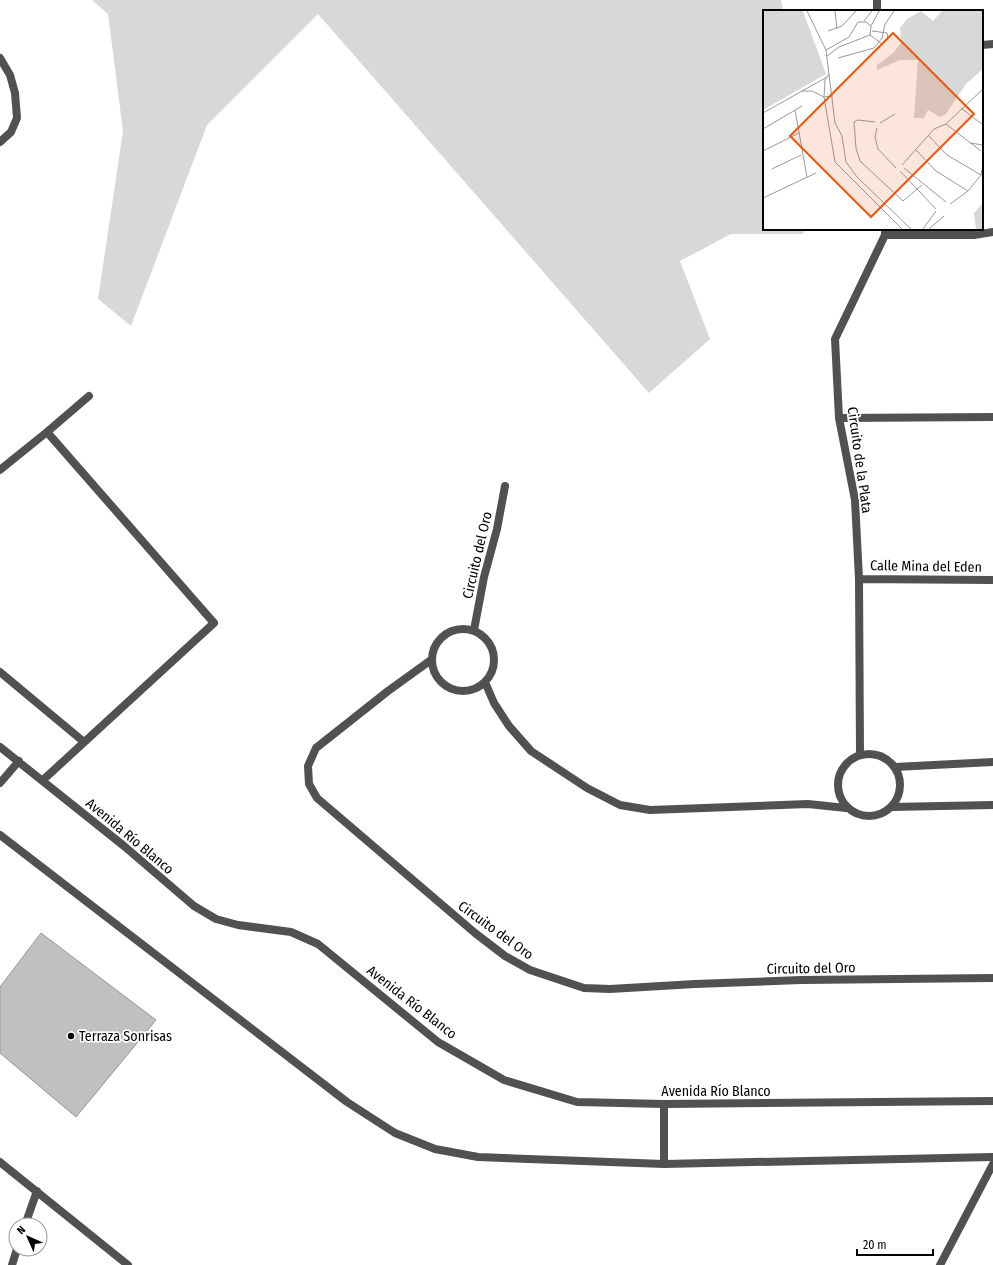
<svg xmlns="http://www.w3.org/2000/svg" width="993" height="1265" font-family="'Fira Sans Condensed',sans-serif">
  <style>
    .green { fill: #d8d8d8 }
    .building { fill: #c0c0c0; stroke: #959595 }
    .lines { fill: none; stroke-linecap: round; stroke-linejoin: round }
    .service { stroke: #515151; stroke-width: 8 }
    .minor { stroke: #515151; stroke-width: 8 }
    .tertiary { stroke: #515151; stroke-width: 8 }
    .poi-dot { fill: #000; stroke: #fff; stroke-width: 1.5 }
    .labels { text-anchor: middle; stroke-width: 3.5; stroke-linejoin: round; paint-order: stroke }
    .street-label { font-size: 14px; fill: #000; stroke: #fff }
    .poi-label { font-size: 14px; fill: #000; stroke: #fff; text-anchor: start }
    .inset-road { fill: none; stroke: #999; stroke-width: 1 }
    .view { fill: #e8590c; fill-opacity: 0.15; stroke: #e8590c; stroke-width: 2 }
    .inset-edge { fill: none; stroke: #000; stroke-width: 2 }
  </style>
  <rect width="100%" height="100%" fill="#fff"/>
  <!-- green -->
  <path class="green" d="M92,0H781L783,11H764V229H804L803,234H731L680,261L710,339L649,393L318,14L207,125L131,326L98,299L123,131L108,14Z"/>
  <!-- building -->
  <path class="building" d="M41,933L156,1020L76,1117L0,1053V987Z"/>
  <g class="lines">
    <!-- service -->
    <path class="service" d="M47,432L89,396
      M0,470L47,432L214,623L43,780
      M0,672L84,742
      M940,1265L993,1164"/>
    <!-- minor -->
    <path class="minor" d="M877,11V0
      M982,45L993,44
      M0,58L10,75L15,93L17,118L11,132L0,142
      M885,235H974L993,232
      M839,418L993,417
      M859,579L993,580
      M432 660a31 31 0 1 1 62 0a31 31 0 1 1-62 0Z
      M474,630L484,577L497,529L505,486
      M431,660L388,691L316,748L308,766L309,784L317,798L475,933L505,956L530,970L584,988L610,989L695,984L801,980L993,978
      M485,682L494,703L509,726L531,751L587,788L620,805L650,810L808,804L846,808
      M838 785a31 31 0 1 1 62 0a31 31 0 1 1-62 0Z
      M860,754L859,579L855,500L839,418L835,339L885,235V229
      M895,767L993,762
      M891,807L993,805
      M0,1162L128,1265
      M25,1225L37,1191
      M12,1265L17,1249"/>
    <!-- tertiary -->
    <path class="tertiary" d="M0,747L124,846L194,906L216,919L238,925L291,932L318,944L438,1042L504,1080L577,1102L664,1104L993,1101
      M0,783L19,761
      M0,835L347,1102L395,1133L435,1149L478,1157L664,1164L993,1157
      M664,1104V1164"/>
  </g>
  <!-- markers -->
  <circle class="poi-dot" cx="71" cy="1036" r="4"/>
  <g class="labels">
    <!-- street labels -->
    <g class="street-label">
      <text transform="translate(860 460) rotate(82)" y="5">Circuito de la Plata</text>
      <text transform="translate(477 555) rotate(-77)" y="5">Circuito del Oro</text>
      <text transform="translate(926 566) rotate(1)" y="5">Calle Mina del Eden</text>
      <text transform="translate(130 836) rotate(40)" y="5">Avenida Río Blanco</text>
      <text transform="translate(496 930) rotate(36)" y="5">Circuito del Oro</text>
      <text transform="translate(811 968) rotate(-1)" y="5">Circuito del Oro</text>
      <text transform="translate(412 1002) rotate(38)" y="5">Avenida Río Blanco</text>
      <text x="716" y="1096">Avenida Río Blanco</text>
    </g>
    <!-- poi labels -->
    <g class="poi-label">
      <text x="79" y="1041">Terraza Sonrisas</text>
    </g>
  </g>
  <!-- overview -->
  <g transform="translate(763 10)">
    <rect width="220" height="220" fill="#fff"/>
    <path d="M0,1H40L63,64L0,100ZM158,1L170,11L179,1H220V59L203,74L183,104L177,107L165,100L161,108H151L155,50H137L114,60V55L130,43L138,33L137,18L144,9ZM220,193V219H213L211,203Z" fill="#d8d8d8"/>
    <path class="inset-road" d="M44,1L63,40L72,113L79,126L83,152L94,167L148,219M72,1L74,19M101,11L109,1M108,16L116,1M65,21L79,16L93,1M107,25L119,34L125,29L124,23L109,21M63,40L86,27L95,12H103L108,16L107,25L76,37L64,46M75,48L111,38L119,28L122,14L131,1M66,64L62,70L61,87L72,152L139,219M39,81H49L61,87L70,86M198,98L220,115M32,100L44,167M0,103L64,67M112,112L95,110L91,112L93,138L97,151L140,191L159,175M117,113L132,104M183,114L218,141M114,118L112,127L115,139L133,158M0,119L39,96M165,125L184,145L218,165M207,133L220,135M153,140L173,161L205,181M0,141L36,123M139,155L171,119L183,114L220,79M141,158L183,192M9,159L38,145M137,161L173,199M0,188L53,163M187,194L205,181L218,165L220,155M160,219L173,201M166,219L181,206"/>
    <path class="view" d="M130,23L211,104L108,207L27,126Z"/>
    <rect width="220" height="220" class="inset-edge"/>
  </g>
  <!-- north arrow -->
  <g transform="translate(28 1237) rotate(315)"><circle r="19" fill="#ffffff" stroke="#999999"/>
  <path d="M0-3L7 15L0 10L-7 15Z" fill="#000000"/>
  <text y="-6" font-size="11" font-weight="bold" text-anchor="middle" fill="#000000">N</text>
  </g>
  <!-- scale -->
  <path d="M857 1249v6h76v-6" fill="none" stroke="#000000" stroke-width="2"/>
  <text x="863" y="1249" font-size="12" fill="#000000" stroke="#ffffff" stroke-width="3" paint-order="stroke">20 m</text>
</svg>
